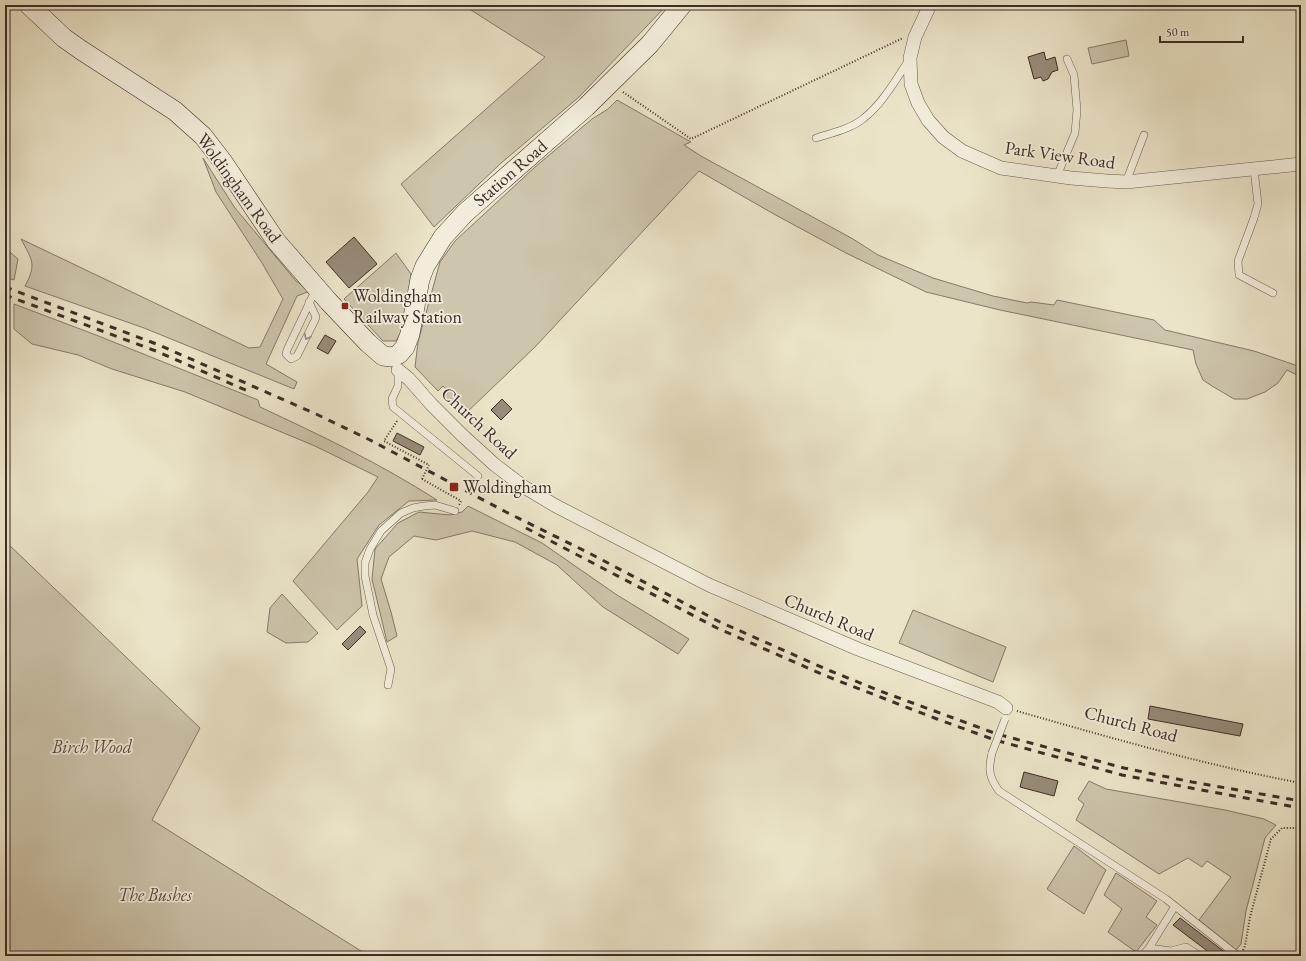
<svg xmlns="http://www.w3.org/2000/svg" width="1306" height="961" font-family="'EB Garamond',serif">
  <style>
    .green { fill: #cdc5ac; stroke: #857969 }
    .building { fill: #978c7a; stroke: #3d2d26 }
    .lines { fill: none; stroke-linecap: round; stroke-linejoin: round }
    .lane-casing { stroke: #685b4e; stroke-width: 8 }
    .street-casing { stroke: #685b4e; stroke-width: 14 }
    .secondary-casing { stroke: #3d2d26; stroke-width: 20 }
    .path { stroke: #3d2d26; stroke-width: 2; stroke-dasharray: 1 2; stroke-linecap: butt }
    .lane { stroke: #f2eddb; stroke-width: 7 }
    .street { stroke: #f2eddb; stroke-width: 13 }
    .secondary { stroke: #f2eddb; stroke-width: 19 }
    .rail { stroke: #3d2d26; stroke-width: 3; stroke-dasharray: 7 7; stroke-linecap: butt }
    .lane-bridge-casing { stroke: #685b4e; stroke-width: 8; stroke-linecap: butt }
    .path-bridge { stroke: #3d2d26; stroke-width: 2; stroke-dasharray: 1 2; stroke-linecap: butt }
    .lane-bridge { stroke: #f2eddb; stroke-width: 7 }
    .oneway { stroke: #988d80 }
    .poi-dot { fill: #8f2418; stroke: #f2eddb; stroke-width: 1.5 }
    .labels { text-anchor: middle; stroke-width: 3.5; stroke-linejoin: round; paint-order: stroke }
    .street-label { font-size: 18px; fill: #3d2d26; stroke: #f2eddb }
    .poi-label { font-size: 18px; fill: #3d2d26; stroke: #f2eddb; text-anchor: start }
    .park-label { font-size: 18px; font-style: italic; fill: #5a4b41; stroke: #f2eddb }
  </style>
  <rect width="100%" height="100%" fill="#ebe4c8"/>
  <filter id="stains"><feTurbulence type="fractalNoise" baseFrequency=".005" numOctaves="4"/><feColorMatrix values="0 0 0 0 .2 0 0 0 0 .09 0 0 0 0 .02 0 0 0 .5 -.17"/></filter>
  <radialGradient id="worn" r=".72"><stop offset=".6" stop-color="#630" stop-opacity="0"/><stop offset="1" stop-color="#630" stop-opacity=".3"/></radialGradient>
  <!-- green -->
  <path class="green" d="M463,5H667L579,97L500,164L434,227L401,184L545,57Z
    M1126,40L1129,56L1092,64L1088,48Z
    M617,100L691,142L684,145L701,156L853,239L878,255L933,278L993,296L1027,303L1031,302L1054,305L1057,300L1154,320L1165,330L1254,351L1301,367V377L1287,370L1278,383L1265,392L1247,399H1234L1212,386L1203,380L1196,364L1193,350L1000,310L926,292L846,253L772,213L699,171L535,347L463,416L444,397L449,392L443,386L438,391L415,367L418,342L440,262L455,241L535,167L592,119L608,109Z
    M203,158L235,208L296,281L310,291L297,296L266,364L297,382L294,389L144,328L25,286C37,264 32,260 21,239L249,348L260,347L283,299L262,263L216,192Z
    M5,248L18,259L14,280L5,277Z
    M396,253L411,274L404,326L396,341H383L344,299Z
    M14,304L96,335L258,400L260,407C320,435 381,464 437,500L409,501L379,525L357,559L362,606L337,630L293,581L368,492L378,477L315,446L185,392L112,369L78,355L32,344L14,329Z
    M468,506L542,543L617,595L689,639L678,654L603,607L557,565L515,542L472,531L436,540L414,536L389,557L381,579L391,612L397,636L387,642L372,579L375,549L398,523L419,512L450,515L462,512Z
    M5,541L200,728L152,820L369,956H5Z
    M282,594L318,633L308,642L286,643L267,632L270,608Z
    M913,610L1006,647L993,682L899,643Z
    M1089,781L1106,789L1225,810L1264,819L1276,825L1265,838L1246,911L1241,944L1236,950L1199,920L1231,877L1207,861L1202,867L1188,858L1159,874L1076,820L1084,804L1078,799Z
    M1074,846L1106,870L1084,914L1047,889Z
    M1116,873L1157,901L1146,917L1157,925L1136,952L1108,932L1122,909L1104,895Z"/>
  <!-- building -->
  <path class="building" d="M1044,52L1046,60L1055,57L1058,70L1052,72L1048,79L1043,81L1041,77L1034,79L1028,57Z
    M354,237L377,264L349,288L326,262Z
    M325,335L336,341L328,354L317,348Z
    M502,399L512,409L501,420L491,410Z
    M397,433L424,447L420,455L393,441Z
    M360,626L366,632L348,650L342,644Z
    M1150,706L1243,724L1240,736L1148,719Z
    M1024,772L1058,781L1054,796L1020,787Z
    M1180,918L1218,947L1230,956H1214L1173,925Z"/>
  <g class="lines">
    <!-- lane casing -->
    <g class="lane-casing">
      <path id="lane" d="M816,138C832,133 851,129 864,118C883,103 896,79 909,60
        M1254,169L1258,204L1254,218L1238,261L1239,275L1273,293
        M1057,176L1075,133L1077,110L1074,75L1067,59
        M1126,182L1144,135
        M309,302L316,317L315,320L297,356L291,359L286,354L287,350L316,289
        M398,371V386L392,399L393,407L478,476
        M388,685L391,669L373,615L365,576V563L370,549L381,531L401,513L413,508L424,506L435,505L455,511
        M992,753C988,770 989,777 999,791L1166,899L1238,956
        M1175,906L1149,948L1171,951L1186,947L1200,956
        M1144,956V954L1149,948"/>
    </g>
    <!-- street casing -->
    <g class="street-casing">
      <path id="street" d="M930,5L915,37L910,58L911,84L918,103L928,120L943,137L962,151L1001,168L1071,178L1107,181L1126,182L1301,164
        M398,370L409,379L431,404L462,435L495,465L524,487L556,506L709,585L858,649L998,702L1006,708"/>
    </g>
    <!-- secondary casing -->
    <g class="secondary-casing">
      <path id="secondary" d="M29,5L64,38L81,50L175,111L203,136L223,162L276,241L329,302L368,343L383,356L391,357L395,356L399,354L405,347L410,334L420,279L425,266L443,237L465,213L586,107L650,44L682,5"/>
    </g>
    <!-- path -->
    <path class="path" d="M623,92L691,139L903,38
      M397,421L384,441L429,465
      M422,479L461,501L459,505
      M1017,711C1111,738 1205,765 1301,783
      M1243,950L1245,946L1250,917L1271,839L1282,828H1301"/>
    <!-- lane -->
    <use href="#lane" class="lane"/>
    <!-- street -->
    <use href="#street" class="street"/>
    <!-- secondary -->
    <use href="#secondary" class="secondary"/>
    <!-- rail -->
    <path class="rail" d="M5,287L159,345L316,414L370,440L506,512L587,552L720,622L828,670L880,691L997,734L1124,768L1192,782L1301,801
      M5,295L156,351L250,392
      M526,528L717,628L826,676L937,719L995,740L1122,775L1191,788L1301,808"/>
    <!-- lane-bridge casing -->
    <g class="lane-bridge-casing">
      <path id="lane-bridge" d="M992,753L1005,719"/>
    </g>
    <!-- path-bridge -->
    <path class="path-bridge" d="M422,479L429,465"/>
    <!-- lane-bridge -->
    <use href="#lane-bridge" class="lane-bridge"/>
  </g>
  <!-- one-way arrows -->
  <defs><path id="oneway-chevron" d="M-2-3.5L2.5 0L-2 3.5" fill="none" stroke-width="1.6" stroke-linecap="round" stroke-linejoin="round"/></defs>
  <use class="oneway" href="#oneway-chevron" transform="translate(307 337) rotate(116)"/>
  <!-- markers -->
  <g class="poi-dot">
    <rect x="341" y="302" width="8" height="8" rx="2"/>
    <rect x="449" y="482" width="10" height="10" rx="2"/>
  </g>
  <g class="labels">
    <!-- street labels -->
    <g class="street-label">
      <text transform="translate(1060 155) rotate(8)" y="6">Park View Road</text>
      <text transform="translate(510 173) rotate(-41)" y="6">Station Road</text>
      <text transform="translate(239 188) rotate(54)" y="6">Woldingham Road</text>
      <text transform="translate(479 423) rotate(43)" y="6">Church Road</text>
      <text transform="translate(829 617) rotate(23)" y="6">Church Road</text>
      <text transform="translate(1131 724) rotate(15)" y="6">Church Road</text>
    </g>
    <!-- poi labels -->
    <g class="poi-label">
      <text x="353" y="302">Woldingham<tspan x="353" dy="21">Railway Station</tspan></text>
      <text x="463" y="493">Woldingham</text>
    </g>
    <!-- park labels -->
    <g class="park-label">
      <text x="92" y="753">Birch Wood</text>
      <text x="155" y="901">The Bushes</text>
    </g>
  </g>
  <!-- margin -->
  <rect width="1306" height="961" fill="none" stroke="#ebe4c8" stroke-width="20"/>
  <rect x="6" y="6" width="1294" height="949" fill="none" stroke="#3d2d26" stroke-width="2"/>
  <rect x="10" y="10" width="1286" height="941" fill="none" stroke="#3d2d26"/>
  <!-- scale -->
  <path d="M1160 36v6h83v-6" fill="none" stroke="#3d2d26" stroke-width="2"/>
  <text x="1166" y="36" font-size="12" fill="#3d2d26" stroke="#f2eddb" stroke-width="3" paint-order="stroke">50 m</text>
  <rect width="100%" height="100%" filter="url(#stains)"/>
  <rect width="100%" height="100%" fill="url(#worn)"/>
</svg>
